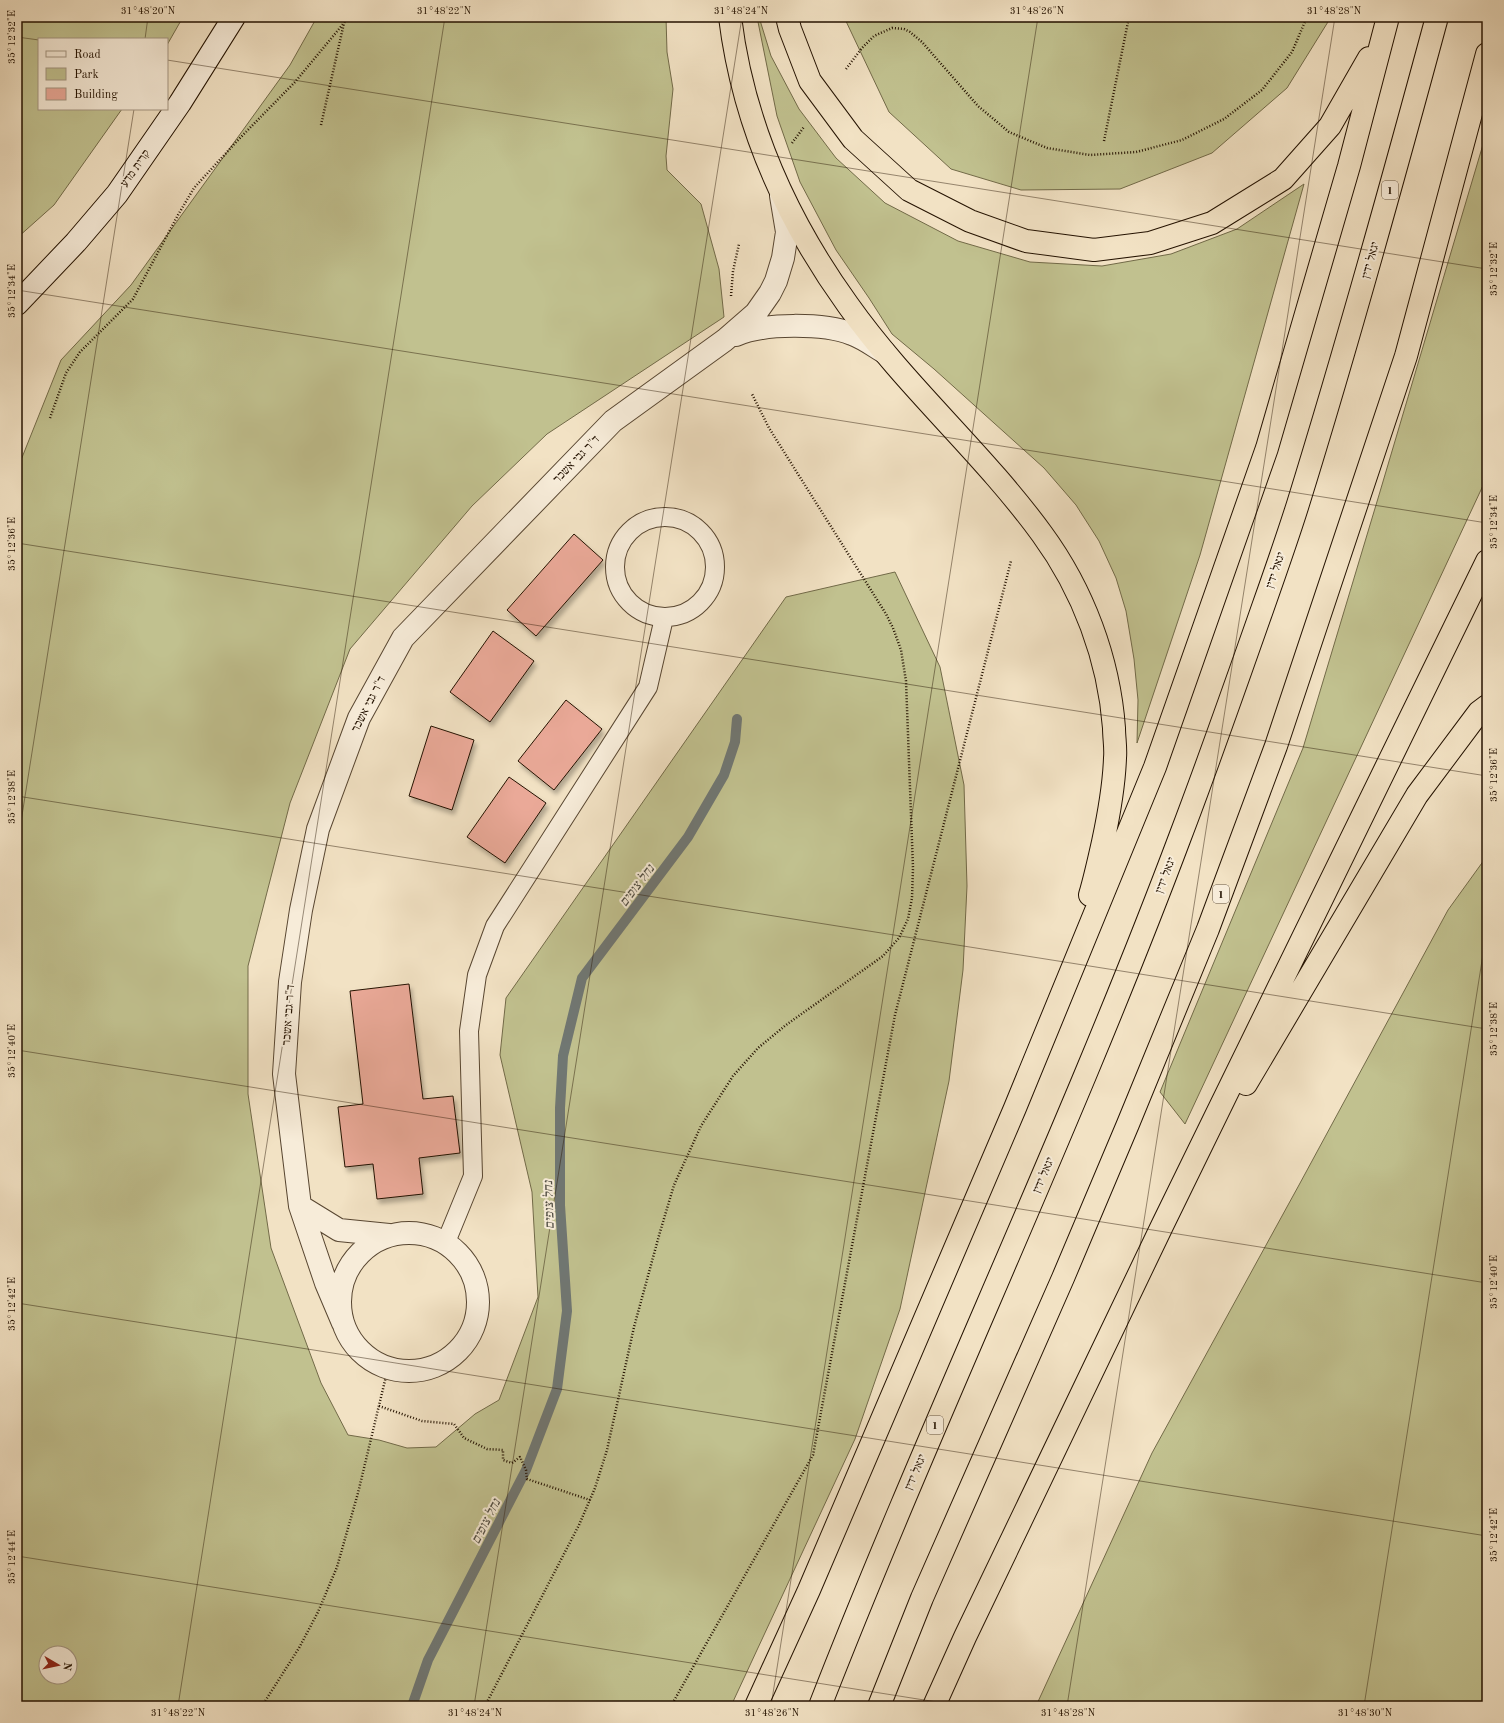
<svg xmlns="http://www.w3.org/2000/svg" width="1504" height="1723" font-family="'Old Standard TT','Frank Ruhl Libre',serif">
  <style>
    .green { fill: #c1c18f; stroke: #726a48; fill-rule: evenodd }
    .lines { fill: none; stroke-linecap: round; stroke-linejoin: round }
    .stream { stroke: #707773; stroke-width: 10 }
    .building { fill: #eaa998; stroke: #241200; filter: url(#shadow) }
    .lane-casing { stroke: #584631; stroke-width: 20 }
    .street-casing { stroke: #584631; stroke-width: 24 }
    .secondary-casing { stroke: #241200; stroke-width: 24 }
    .highway-casing { stroke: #241200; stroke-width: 24 }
    .path { stroke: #241200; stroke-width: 2.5; stroke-dasharray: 1 2; stroke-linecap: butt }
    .lane { stroke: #f7ecd9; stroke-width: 18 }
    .street { stroke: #f7ecd9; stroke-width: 22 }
    .secondary { stroke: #f7ecd9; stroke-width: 22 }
    .highway { stroke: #f2e2c4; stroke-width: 22 }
    .ticks { fill: none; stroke: #241200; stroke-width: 1; stroke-opacity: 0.45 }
    .labels { text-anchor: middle; stroke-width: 4; stroke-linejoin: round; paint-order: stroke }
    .shield { fill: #f7ecd9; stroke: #635341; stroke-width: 1 }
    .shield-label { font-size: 11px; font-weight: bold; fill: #241200 }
    .street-label { font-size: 12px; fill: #241200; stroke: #f7ecd9 }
    .water-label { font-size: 13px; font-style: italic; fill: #504d43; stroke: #f7ecd9 }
    .neatline { fill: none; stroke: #241200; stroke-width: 1.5 }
    .ticks-label { font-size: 10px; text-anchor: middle; fill: #241200 }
  </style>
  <defs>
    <filter id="shadow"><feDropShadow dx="2.5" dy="4.5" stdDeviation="2" flood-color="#0004"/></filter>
  </defs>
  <rect width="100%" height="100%" fill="#f2e2c4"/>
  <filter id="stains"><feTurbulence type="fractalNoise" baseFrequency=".005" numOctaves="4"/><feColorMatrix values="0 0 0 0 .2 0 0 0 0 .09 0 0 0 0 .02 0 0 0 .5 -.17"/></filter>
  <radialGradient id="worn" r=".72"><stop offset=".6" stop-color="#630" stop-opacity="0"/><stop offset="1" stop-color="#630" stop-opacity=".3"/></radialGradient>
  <!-- green -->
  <path class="green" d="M17,17H183L167,45V39H39V109H122L54,205L17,238Z
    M317,17H666L667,52L673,89L666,156L667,170L701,204L719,269L724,317L547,434L472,506L350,649L290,803L248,966V1094L271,1248L321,1383L348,1435L379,1440L407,1448L436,1447L475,1414L499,1400L538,1297L532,1192L500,1055L506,998L786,597L895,572L940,667L964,785L967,886L963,970L949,1081L900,1309L855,1439L731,1706H17V470L61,360L131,285L290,65ZM46,1653H70V1677H46Z
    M757,17H759L771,56L799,109L836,158L885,203L958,241L1030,262L1102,266L1171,254L1237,229L1304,184L1200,555L1137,743L1138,700L1134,659L1126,611L1116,578L1099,541L1076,505L1044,468L934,369L892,334L869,298L836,250L800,182L777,116Z
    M844,17H1331L1287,88L1212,153L1120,189L1021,190L951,169L889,112Z
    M1487,131V477L1185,1124L1160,1092L1303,748L1379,495Z
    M1487,856V1706H1036L1152,1453L1299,1185L1448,910Z"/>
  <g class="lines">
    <!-- stream -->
    <path class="stream" d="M412,1706L428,1660L526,1470L557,1389L567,1311L560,1205V1108L563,1056L582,978L688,837L724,775L735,742L737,719"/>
  </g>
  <!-- building -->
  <path class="building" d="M574,534L603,560L536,636L507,610Z
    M493,631L534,661L490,722L450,692Z
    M566,700L602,729L554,790L518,761Z
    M431,726L474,740L452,810L409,796Z
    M509,777L546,803L505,863L467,837Z
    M409,984L423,1099L453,1096L460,1153L419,1158L423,1194L377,1199L373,1164L345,1167L338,1107L363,1104L350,991Z"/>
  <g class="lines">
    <!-- lane casing -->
    <g class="lane-casing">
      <path id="lane" d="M615 567a50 50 0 1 1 100 0a50 50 0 1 1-100 0Z
        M446,1242L473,1176L469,1031L477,975L495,926L648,687L664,618"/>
    </g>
    <!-- street casing -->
    <g class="street-casing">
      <path id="street" d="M736,335C763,323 824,323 852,334C863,338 874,346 884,352
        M300,1206L339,1230L389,1235
        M340 1302a69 69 0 1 1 138 0a69 69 0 1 1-138 0Z
        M343,1323L326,1283L300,1206L284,1074L290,982L301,910L318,829L359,718L403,638L613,421L725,340L756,313L770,293L776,281L783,258L787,232L781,196"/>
    </g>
    <!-- secondary casing -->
    <g class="secondary-casing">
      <path id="secondary" d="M17,304L76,242L117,194L180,103L234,17"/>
    </g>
    <!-- highway casing -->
    <g class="highway-casing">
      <path id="highway" d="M730,17C743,123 786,219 848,305C906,387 983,453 1042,534C1083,590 1109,659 1114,728C1114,738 1116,748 1115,758C1114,786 1109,814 1103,842C1099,860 1095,878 1090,895
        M787,17L790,29L810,81L853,139L909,190L970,221L1026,241L1094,250L1150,243L1212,223L1283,179L1330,126L1369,58
        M1246,1084L1417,795L1479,712L1487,706
        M756,1706L809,1590L1015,1108L1155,767L1267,448L1349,166L1388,17
        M820,1706C934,1414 1070,1130 1180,837C1209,761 1236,684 1263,607C1275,573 1287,539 1298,504C1348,343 1393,180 1437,17
        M879,1706L922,1598L1063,1278L1128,1124L1208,929L1276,746L1406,356L1487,54
        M934,1706L965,1637L1162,1226L1487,561"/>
    </g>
    <!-- path -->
    <path class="path" d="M846,69L862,48L874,36L892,28L904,29L910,32L922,42L978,106L1009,132L1047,148L1090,155L1136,152L1182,140L1224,119L1262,90L1292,52L1307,17
      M321,125L344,23L347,17
      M1104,141L1129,17
      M792,143L804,127
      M731,296L733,271L739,244
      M50,418L66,373L80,352L133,299L178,215L194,188L238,140L295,82L344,23
      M379,1406L422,1421L454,1424L464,1438L487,1449L503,1450V1460L512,1463L520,1457L526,1470L527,1479L590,1500
      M262,1706L299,1648L318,1612L337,1567L358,1493L388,1368
      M485,1706L579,1525L595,1488L607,1450L634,1327L660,1232L674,1185L701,1126L733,1076L758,1048L786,1025L883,956L899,938L908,919L912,898L913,868L906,681L901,650L893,628L886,614L769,428L752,394
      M671,1706L813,1455L895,1015L1011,561"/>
    <!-- lane -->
    <use href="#lane" class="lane"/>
    <!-- street -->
    <use href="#street" class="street"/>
    <!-- secondary -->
    <use href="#secondary" class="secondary"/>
    <!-- highway -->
    <use href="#highway" class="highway"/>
  </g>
  <!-- ticks -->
  <path class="ticks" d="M17,37L39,40M145,39L148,17M167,60L1487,269M17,290L1487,523M17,543L1487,776M17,796L1487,1029M17,847L134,109M17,1050L1487,1283M17,1303L1487,1536M17,1556L962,1706M178,1706L445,17M474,1706L742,17M771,1706L1038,17M1067,1706L1335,17M1364,1706L1487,929"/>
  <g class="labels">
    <!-- shield labels -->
    <g class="shield">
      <rect x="1382" y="181" width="16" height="18" rx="3"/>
      <rect x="1213" y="885" width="16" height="18" rx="3"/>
      <rect x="927" y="1416" width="16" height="18" rx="3"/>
    </g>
    <g class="shield-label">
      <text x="1390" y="194">1</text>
      <text x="1221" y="898">1</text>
      <text x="935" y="1429">1</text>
    </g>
    <!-- street labels -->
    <g class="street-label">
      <text transform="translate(135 168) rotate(-55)" y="4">קרית מדע</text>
      <text transform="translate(1370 260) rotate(-74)" y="4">יגאל ידין</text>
      <text transform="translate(576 459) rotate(-46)" y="4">ד"ר גבי אשכר</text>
      <text transform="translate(1275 570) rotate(-71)" y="4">יגאל ידין</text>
      <text transform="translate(368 704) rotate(-63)" y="4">ד"ר גבי אשכר</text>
      <text transform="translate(1165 875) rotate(-69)" y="4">יגאל ידין</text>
      <text transform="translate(288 1015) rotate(-86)" y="4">ד"ר גבי אשכר</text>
      <text transform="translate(1043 1175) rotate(-67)" y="4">יגאל ידין</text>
      <text transform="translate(915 1472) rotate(-67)" y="4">יגאל ידין</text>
    </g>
    <!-- water labels -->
    <g class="water-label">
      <text transform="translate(636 885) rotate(-53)" y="5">נחל צופים</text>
      <text transform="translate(548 1205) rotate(-92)" y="5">נחל צופים</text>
      <text transform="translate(485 1521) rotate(-63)" y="5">נחל צופים</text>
    </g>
  </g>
  <!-- margin -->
  <rect width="1504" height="1723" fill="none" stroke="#f2e2c4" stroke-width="44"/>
  <!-- legend -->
  <rect x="38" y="38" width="130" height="72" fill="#f7ecd9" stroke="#a39582"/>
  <rect x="46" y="51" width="20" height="6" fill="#f7ecd9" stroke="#a39582"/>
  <text x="74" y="58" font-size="12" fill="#241200">Road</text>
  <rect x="46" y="68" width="20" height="12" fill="#c1c18f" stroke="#a39582"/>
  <text x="74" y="78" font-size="12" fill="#241200">Park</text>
  <rect x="46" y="88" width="20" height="12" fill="#eaa998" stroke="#a39582"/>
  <text x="74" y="98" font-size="12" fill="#241200">Building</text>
  <!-- north arrow -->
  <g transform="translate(58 1665) rotate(99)"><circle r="19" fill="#f7ecd9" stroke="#a39582"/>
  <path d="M0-3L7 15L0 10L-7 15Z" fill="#8f2418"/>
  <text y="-6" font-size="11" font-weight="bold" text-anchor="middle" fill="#241200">N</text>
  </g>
  <rect x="22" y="22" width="1460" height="1679" class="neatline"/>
  <g class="ticks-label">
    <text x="148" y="14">31°48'20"N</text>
    <text x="444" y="14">31°48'22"N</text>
    <text x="741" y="14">31°48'24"N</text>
    <text x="1037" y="14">31°48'26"N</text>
    <text x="1334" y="14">31°48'28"N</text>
    <text transform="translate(11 37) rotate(-90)" y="4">35°12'32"E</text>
    <text transform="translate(1493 269) rotate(-90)" y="4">35°12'32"E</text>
    <text transform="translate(11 291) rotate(-90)" y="4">35°12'34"E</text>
    <text transform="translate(1493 522) rotate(-90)" y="4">35°12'34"E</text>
    <text transform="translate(11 544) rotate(-90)" y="4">35°12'36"E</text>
    <text transform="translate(1493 775) rotate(-90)" y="4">35°12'36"E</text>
    <text transform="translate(11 797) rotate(-90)" y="4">35°12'38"E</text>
    <text transform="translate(1493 1029) rotate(-90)" y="4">35°12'38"E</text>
    <text transform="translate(11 1051) rotate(-90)" y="4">35°12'40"E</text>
    <text transform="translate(1493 1282) rotate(-90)" y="4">35°12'40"E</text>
    <text transform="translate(11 1304) rotate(-90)" y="4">35°12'42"E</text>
    <text transform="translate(1493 1535) rotate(-90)" y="4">35°12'42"E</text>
    <text transform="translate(11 1557) rotate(-90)" y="4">35°12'44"E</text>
    <text x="178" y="1716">31°48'22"N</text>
    <text x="475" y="1716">31°48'24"N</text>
    <text x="772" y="1716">31°48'26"N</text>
    <text x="1068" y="1716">31°48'28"N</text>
    <text x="1365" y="1716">31°48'30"N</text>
  </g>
  <rect width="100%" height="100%" filter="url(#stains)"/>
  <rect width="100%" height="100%" fill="url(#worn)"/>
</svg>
